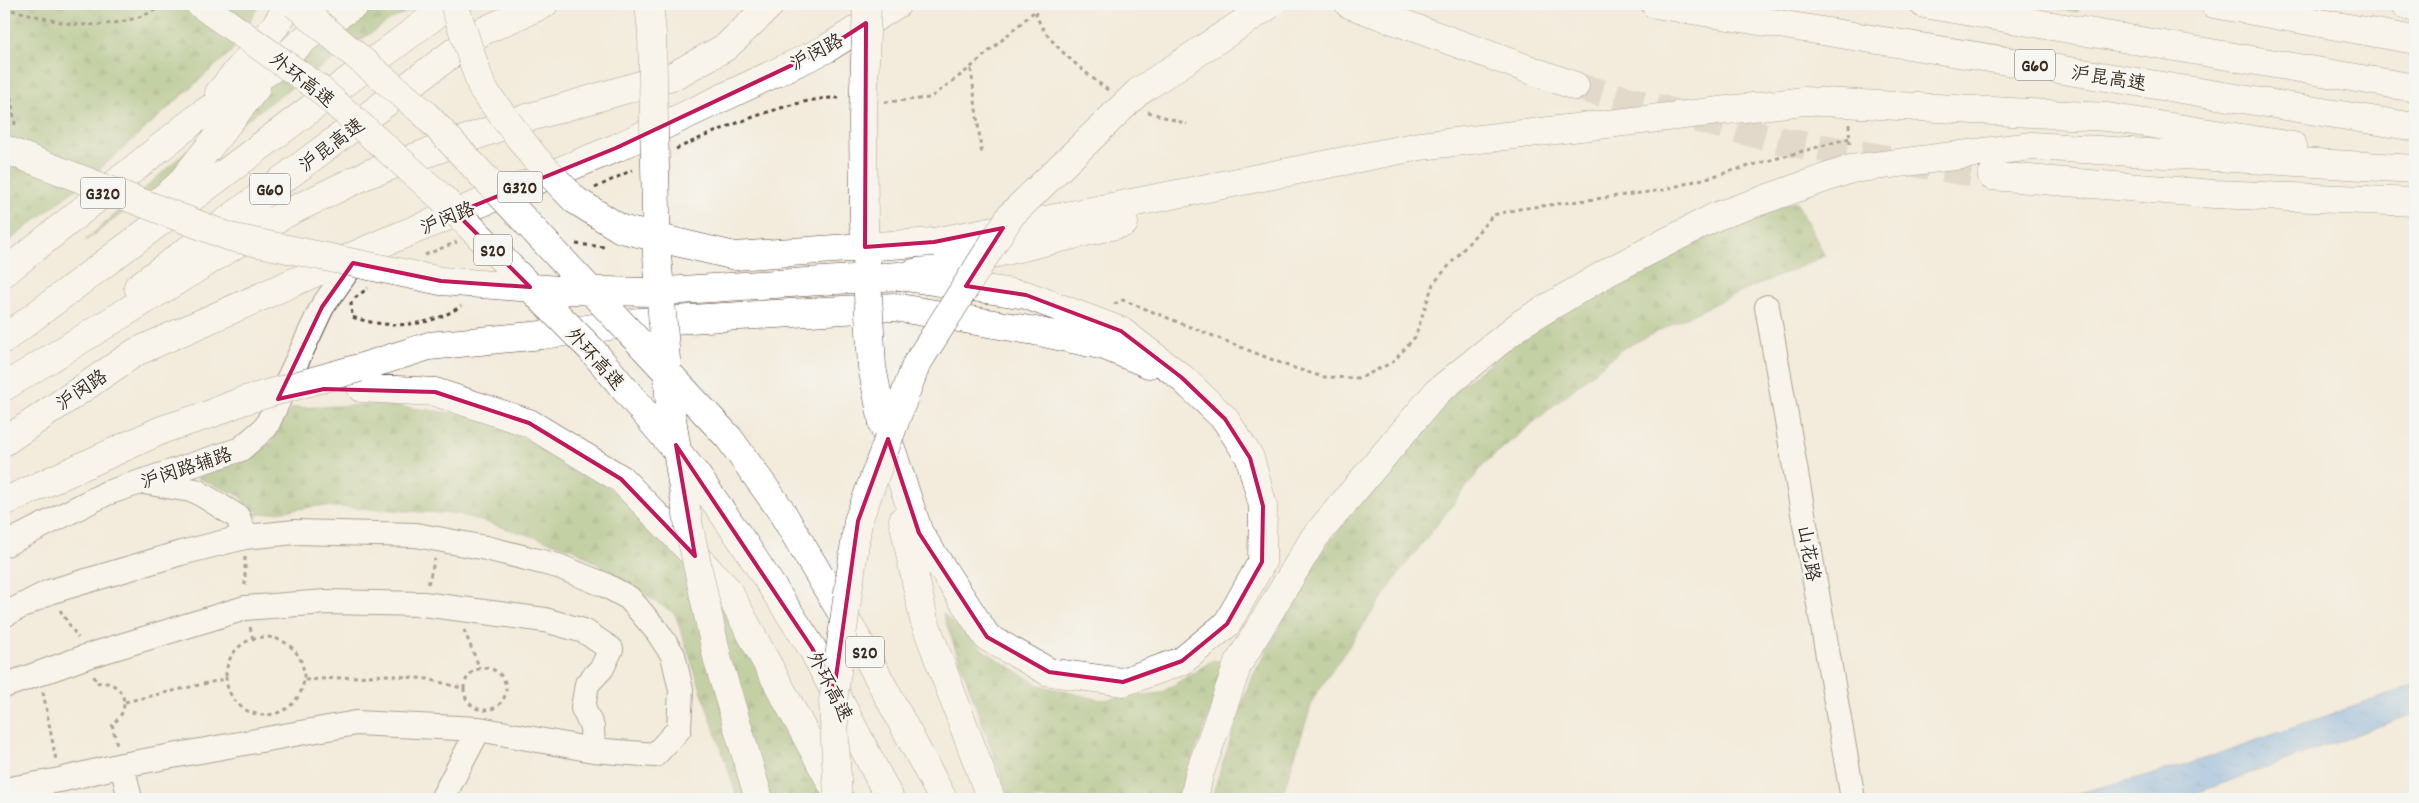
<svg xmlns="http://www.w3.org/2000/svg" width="2419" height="803" font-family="Dekko,'LXGW WenKai TC',sans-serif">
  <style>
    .forest { fill: url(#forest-firs); stroke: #636c40 }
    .water { fill: url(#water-ripples); stroke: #596c82 }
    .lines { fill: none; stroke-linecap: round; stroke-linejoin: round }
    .highway-tunnel { stroke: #cec4b5; stroke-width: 28; stroke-dasharray: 28 14; stroke-linecap: butt }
    .minor-casing { stroke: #57473a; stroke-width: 26 }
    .highway-casing { stroke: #57473a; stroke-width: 29 }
    .path { stroke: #57473a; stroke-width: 3; stroke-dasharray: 4 4; stroke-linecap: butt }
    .minor { stroke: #fff; stroke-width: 24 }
    .highway { stroke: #fff; stroke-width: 28 }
    .highway-bridge-casing { stroke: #57473a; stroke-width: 29; stroke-linecap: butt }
    .highway-bridge { stroke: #fff; stroke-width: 28 }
    .marked { fill: none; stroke: #c2185b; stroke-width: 4; stroke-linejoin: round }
    .labels { text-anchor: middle; stroke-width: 5; stroke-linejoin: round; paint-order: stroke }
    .shield { fill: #f6f6f2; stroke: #73675e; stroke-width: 1 }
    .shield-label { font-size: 18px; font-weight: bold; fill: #3b2a1e }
    .street-label { font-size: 19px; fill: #3b2a1e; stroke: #f6f6f2 }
  </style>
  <defs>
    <pattern id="forest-firs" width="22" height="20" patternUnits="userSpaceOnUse" patternTransform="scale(1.25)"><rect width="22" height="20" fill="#8baf63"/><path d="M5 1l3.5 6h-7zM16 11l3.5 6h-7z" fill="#738f51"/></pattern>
    <pattern id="water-ripples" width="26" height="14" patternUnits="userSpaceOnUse" patternTransform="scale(1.25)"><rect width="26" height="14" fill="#77aee6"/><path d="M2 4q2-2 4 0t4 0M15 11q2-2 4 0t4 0" fill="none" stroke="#638eba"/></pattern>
  </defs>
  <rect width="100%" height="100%" fill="#f6f6f2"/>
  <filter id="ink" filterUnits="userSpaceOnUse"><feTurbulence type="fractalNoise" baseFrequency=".02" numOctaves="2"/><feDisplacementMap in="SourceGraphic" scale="10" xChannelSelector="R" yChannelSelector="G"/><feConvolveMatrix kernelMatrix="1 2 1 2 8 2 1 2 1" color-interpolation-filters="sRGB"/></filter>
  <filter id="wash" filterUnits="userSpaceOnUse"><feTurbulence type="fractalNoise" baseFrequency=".0096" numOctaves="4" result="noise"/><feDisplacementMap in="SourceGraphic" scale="20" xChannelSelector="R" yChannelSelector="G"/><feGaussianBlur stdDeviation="1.12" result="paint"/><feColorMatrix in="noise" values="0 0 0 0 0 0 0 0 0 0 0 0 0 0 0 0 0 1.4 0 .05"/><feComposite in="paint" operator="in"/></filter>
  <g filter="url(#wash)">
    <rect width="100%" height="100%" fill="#f3ebdb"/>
    <!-- forest -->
    <path class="forest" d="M4,4H260L232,51L91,177L4,245Z
      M378,4H423L390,20L279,96L85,241L251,94Z
      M2031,4H2079L2078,12Z
      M1796,201L1825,256L1716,303L1622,349L1486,462L1400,572L1314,697L1281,799H1211L1249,683L1315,561L1382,472L1456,390L1553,312L1661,253Z
      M379,404L477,416L577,464L646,516L737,625L830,799H738L675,614L574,549L458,514L319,506L250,516L241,496L197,478L247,459L271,443L291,408Z
      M943,614L986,652L1039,685L1100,700L1161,693L1213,660L1230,663L1185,777L1180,799H1009Z"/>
    <!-- water -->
    <path class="water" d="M2415,685V713L2180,799H2054L2180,767Z"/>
  </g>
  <g filter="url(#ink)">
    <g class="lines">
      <!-- highway-tunnel -->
      <path class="highway-tunnel" d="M1575,86L1785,142L1992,176"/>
      <!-- minor casing -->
      <g class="minor-casing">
        <path id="minor" d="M1767,307L1853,799
          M144,482L196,491L238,517L245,537
          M4,545L107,493L241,449L266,427L322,307L360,253
          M4,615L49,592L181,553L245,537L295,532L416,535L486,548L558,566L605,585L629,598L657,631L673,655L681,690L679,729L655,755L593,750
          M4,686L88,656L245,608L326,602L423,604L545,620L584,631L611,649L602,668L587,684L583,708L592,727L593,750L479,729L356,723L122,765L60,780L4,790
          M122,765L130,799
          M442,799L479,729"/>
      </g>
      <!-- highway casing -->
      <g class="highway-casing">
        <path id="highway" d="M1349,4L1575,86
          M1655,4L2415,127
          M1924,4L2415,88
          M2214,4L2415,40
          M2404,4L2415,7
          M219,93L276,25L289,4
          M1992,176L2214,194L2415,202
          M154,206L179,185L256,88
          M934,242L1420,146L1804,101L2107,117L2293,146
          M4,273L202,114L269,71L315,30L356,4
          M913,273L1124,223
          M138,287L481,32L544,4
          M4,339L438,13L458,4
          M359,368L429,346L542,335L639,322L894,307L1035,331L1105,346L1149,364
          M4,387L285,214L368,174L520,120L675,75L726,47L771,4
          M361,388L435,392L529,423L621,479L727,589L840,799
          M883,424L919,533L987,637L1049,672L1123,682L1182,661L1227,624L1262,562L1263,506L1250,458L1225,419L1181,377L1121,331L1026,295L899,276
          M4,442L136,352L380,244L616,148L826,49L897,4
          M4,502L164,429L208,415
          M780,509L862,647L943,799
          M903,520L924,620L991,799
          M743,542L812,648L890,799
          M1194,799L1199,775L1238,664L1314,538L1437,392L1522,323L1610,271L1717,216L1851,169L2032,146L2415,169"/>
      </g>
      <!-- path -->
      <path class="path" d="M1036,4C1030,32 1089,75 1109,91
        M4,9C27,12 49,21 72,24C103,27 139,22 165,4
        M4,58L15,123L14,128
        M971,69L982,156
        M885,102L930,98L970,68L1035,11
        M1148,112L1187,124
        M1849,124L1850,148
        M676,149C715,131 799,95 841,98
        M595,188L632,170
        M576,244L605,247
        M425,255L457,242
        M355,298L368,288
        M351,302L352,317C388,329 429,328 461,306
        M1114,304L1123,300L1288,366L1323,377L1360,378L1393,362L1415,337L1433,284L1493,215L1519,209L1663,190L1850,138
        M245,557V589
        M428,584L435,559
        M60,610L78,638
        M250,627L253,639
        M464,630L480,669
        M226 676a39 39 0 1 1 78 0a39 39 0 1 1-78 0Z
        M464 689a21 21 0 1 1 42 0a21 21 0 1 1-42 0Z
        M94,676L96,683C124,678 134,710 112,724L117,745
        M305,680L386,675L428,679L465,689
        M43,692L56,760
        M125,702L225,679"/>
      <!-- minor -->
      <use href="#minor" class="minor"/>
      <!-- highway -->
      <use href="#highway" class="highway"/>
      <!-- highway-bridge casing -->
      <g class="highway-bridge-casing">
        <path id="highway-bridge" d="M200,4L317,87L442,198L591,349L695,473L743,542
          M295,4L424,113L729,438L780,509
          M454,4L482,88L534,157L575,200L621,229L735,256L934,242
          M649,4L652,33L657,255L670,406L689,527L718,661L759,799
          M867,4L863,116L864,223L872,367L883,423
          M4,149L230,237L441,281L559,290L651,292L899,276
          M208,415L242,401L359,368
          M838,799L833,701L858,521L916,365L1011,215L1138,92L1271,4"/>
      </g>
      <!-- highway-bridge -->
      <use href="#highway-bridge" class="highway-bridge"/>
    </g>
  </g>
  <!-- marked area -->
  <path d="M0 0H2419V803H0ZM866,23L865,247L934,242L1003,228L966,286L1026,295L1121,331L1181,377L1225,419L1250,458L1263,506L1262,562L1227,624L1182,661L1123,682L1049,672L987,637L919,533L888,439L858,521L834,691L812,648L676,445L695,556L621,479L529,423L435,392L324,389L278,399L322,307L353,263L441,281L530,287L456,213L616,148L826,49Z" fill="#f3ebdb" fill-opacity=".55" fill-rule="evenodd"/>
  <path class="marked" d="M866,23L865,247L934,242L1003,228L966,286L1026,295L1121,331L1181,377L1225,419L1250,458L1263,506L1262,562L1227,624L1182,661L1123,682L1049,672L987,637L919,533L888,439L858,521L834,691L812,648L676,445L695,556L621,479L529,423L435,392L324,389L278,399L322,307L353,263L441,281L530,287L456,213L616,148L826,49Z"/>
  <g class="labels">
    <!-- shield labels -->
    <g class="shield">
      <rect x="2015" y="49.5" width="40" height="31" rx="4"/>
      <rect x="497.5" y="171.5" width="45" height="31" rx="4"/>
      <rect x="250" y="173.5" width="40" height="31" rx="4"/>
      <rect x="80.5" y="177.5" width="45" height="31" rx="4"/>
      <rect x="474" y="234.5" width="38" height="31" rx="4"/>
      <rect x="846" y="636.5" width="38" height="31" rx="4"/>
    </g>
    <g class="shield-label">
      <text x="2035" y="71">G60</text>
      <text x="520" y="193">G320</text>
      <text x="270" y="195">G60</text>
      <text x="103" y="199">G320</text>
      <text x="493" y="256">S20</text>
      <text x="865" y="658">S20</text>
    </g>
    <!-- street labels -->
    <g class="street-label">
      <text transform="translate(816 51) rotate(-28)" y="7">沪闵路</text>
      <text transform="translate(2109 77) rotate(9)" y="7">沪昆高速</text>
      <text transform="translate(303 79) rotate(38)" y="7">外环高速</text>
      <text transform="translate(331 144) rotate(-37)" y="7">沪昆高速</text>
      <text transform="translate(447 217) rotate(-22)" y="7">沪闵路</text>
      <text transform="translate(596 358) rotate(48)" y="7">外环高速</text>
      <text transform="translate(81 389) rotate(-34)" y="7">沪闵路</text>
      <text transform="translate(186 467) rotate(-18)" y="7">沪闵路辅路</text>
      <text transform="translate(1810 553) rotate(80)" y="7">山花路</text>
      <text transform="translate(831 686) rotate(63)" y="7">外环高速</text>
    </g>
  </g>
  <!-- margin -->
  <rect width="2419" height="803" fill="none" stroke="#f6f6f2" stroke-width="20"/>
</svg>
